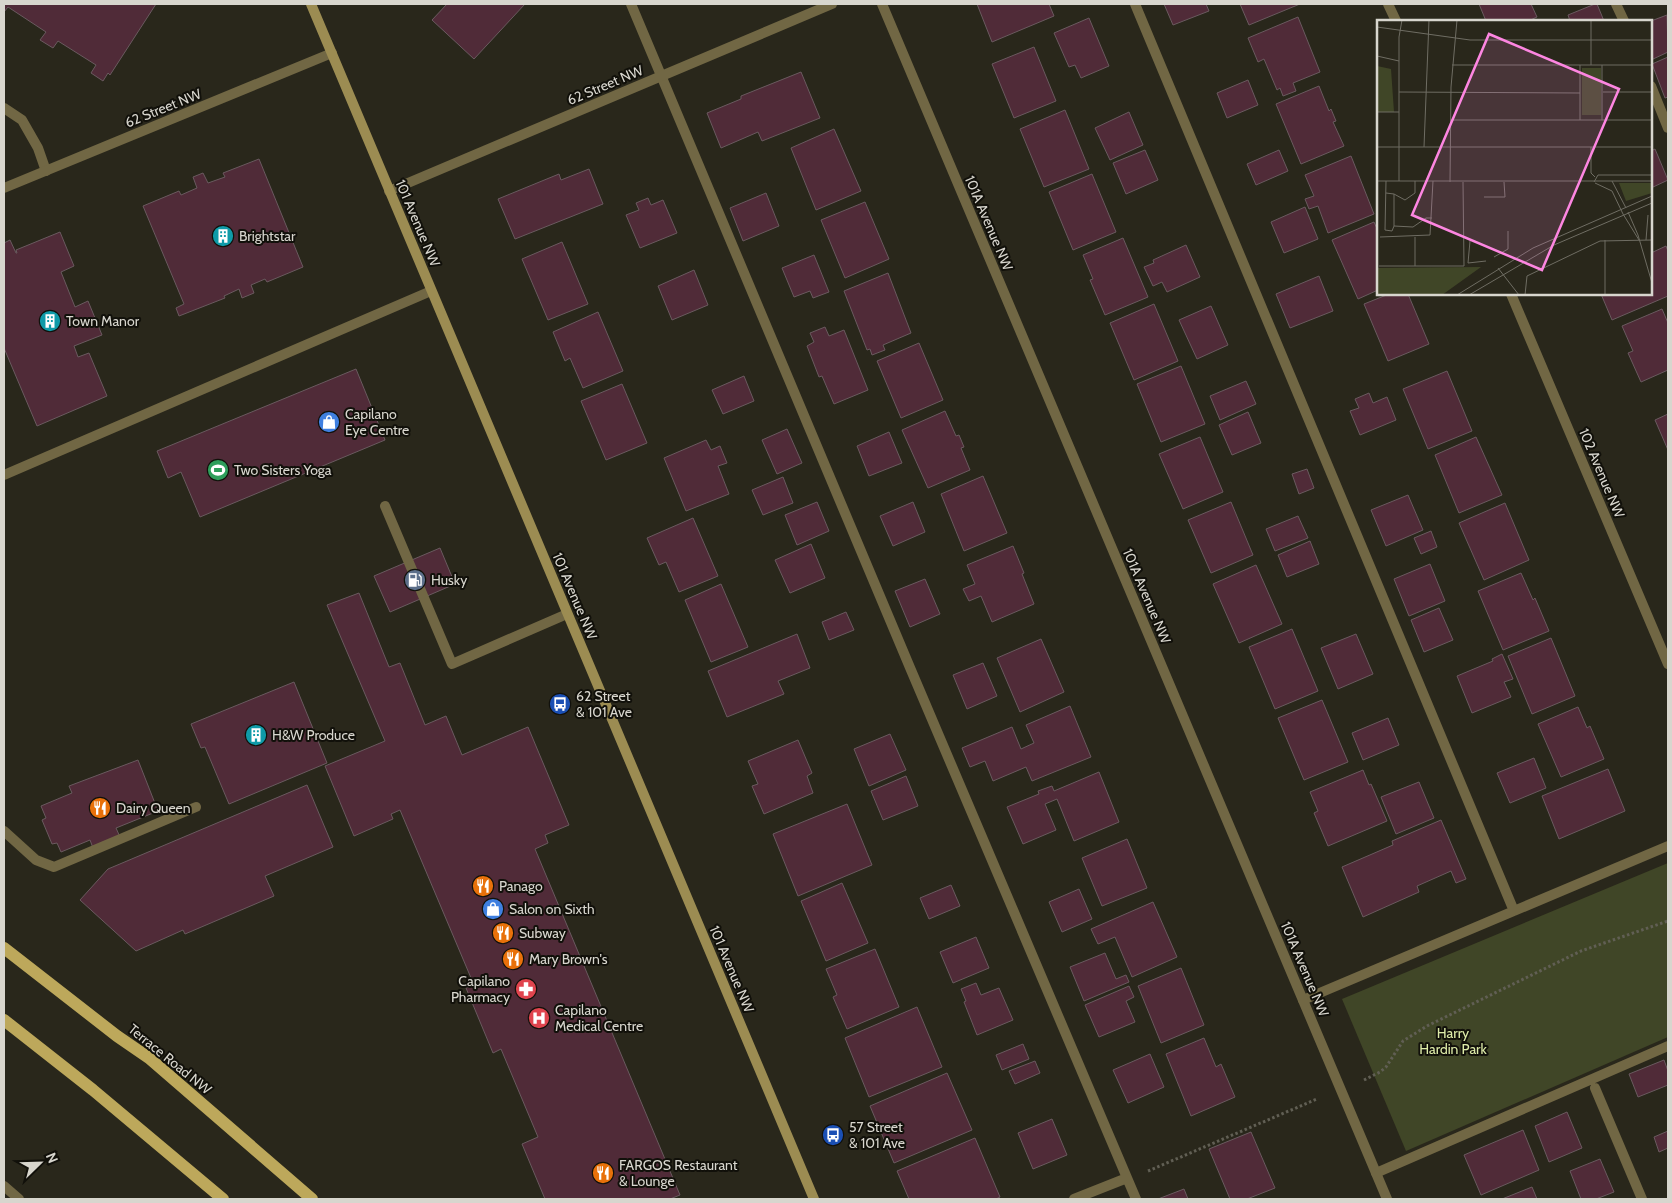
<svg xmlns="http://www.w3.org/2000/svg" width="1672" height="1203" font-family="Cabin,sans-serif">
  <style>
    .green { fill: #404627 }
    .building { fill: #502b38; stroke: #6a5a5f }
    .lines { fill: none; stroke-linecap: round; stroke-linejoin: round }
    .path { stroke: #615f54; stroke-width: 3; stroke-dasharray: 2.5 2.5; stroke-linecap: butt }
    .lane { stroke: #716744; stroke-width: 10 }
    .street { stroke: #716744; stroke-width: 10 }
    .secondary { stroke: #9c8c52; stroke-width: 10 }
    .primary { stroke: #bda85b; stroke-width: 12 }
    .labels { text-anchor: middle; stroke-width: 4; stroke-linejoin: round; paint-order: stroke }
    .street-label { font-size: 14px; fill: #d8d6ce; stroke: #11100a }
    .poi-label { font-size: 14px; fill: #d8d6ce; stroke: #11100a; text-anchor: start }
    .park-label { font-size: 14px; fill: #ddeba8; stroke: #11100a }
    .inset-road { fill: none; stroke: #6f6d63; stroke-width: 1 }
    .view { fill: #fd86e1; fill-opacity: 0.15; stroke: #fd86e1; stroke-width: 2.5 }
    .inset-edge { fill: none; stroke: #d8d6ce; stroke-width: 2.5 }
  </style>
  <rect width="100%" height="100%" fill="#29271b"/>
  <!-- green -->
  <path class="green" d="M1668,863V1037L1406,1151L1342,999Z"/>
  <!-- building -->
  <path class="building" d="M4,4H156L110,75L108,73L103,81L91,73L96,65L58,41L53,48L40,40L46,32L8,7L4,12Z
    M447,4H525L474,59L432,20Z
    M977,4H1049L1054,16L992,42Z
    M1164,4H1206L1209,11L1173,25Z
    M1240,4H1300L1249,25Z
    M1479,4H1531L1537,17L1528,21H1486Z
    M1595,4H1597L1604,21H1570L1568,15Z
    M1667,15L1668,52L1651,60V21Z
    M1298,17L1320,72L1293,83L1296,91L1283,96L1280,88L1277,90L1264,59L1258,62L1248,38Z
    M1089,18L1109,66L1081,78L1075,65L1069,67L1054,33Z
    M1034,47L1056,101L1014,118L992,64Z
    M1668,57V97L1665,98L1652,64Z
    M801,72L820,118L762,141L758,132L721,148L707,113L741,99V96Z
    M1248,80L1258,105L1227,118L1217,93Z
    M1319,86L1329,111L1331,109L1336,121L1333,122L1344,146L1301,164L1276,104Z
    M1065,110L1089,169L1044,187L1020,129Z
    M1129,112L1143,145L1110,160L1095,128Z
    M834,129L861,191L816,210L791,148Z
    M1655,149L1668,180L1651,188V151Z
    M1145,150L1158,180L1126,194L1113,163Z
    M1279,150L1288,171L1256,185L1247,164Z
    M1351,156L1374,214L1328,233L1318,206L1309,209L1305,199L1314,196L1305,175Z
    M259,159L303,267L267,282L265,279L251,285L254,293L242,298L239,289L224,296L225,298L179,316L176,308L184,304L143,206L179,191L181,195L197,188L193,177L203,173L208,183L225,177L223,173Z
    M589,169L603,204L515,239L498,199L559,174L561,180Z
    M1092,174L1116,232L1073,250L1049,192Z
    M766,193L779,226L743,241L730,208Z
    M648,198L651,205L663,200L677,233L640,248L626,215L639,210L636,203Z
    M865,202L889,259L845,278L821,220Z
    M1305,207L1318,239L1284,253L1271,222Z
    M1374,222L1378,231V290L1358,299L1332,240Z
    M60,232L74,266L61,272L75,307L88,301L102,335L74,346L78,357L89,353L107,396L37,426L4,348V243L10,240L16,253H17L16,250Z
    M1123,238L1148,297L1105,315L1090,280L1093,279L1083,255Z
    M562,242L588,304L548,320L522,259Z
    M1186,245L1200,277L1167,292L1162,282L1153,286L1144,267L1154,263L1153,260Z
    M1666,246L1668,251V296L1612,320L1601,294H1651V253Z
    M814,255L829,292L813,298L810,291L794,297L782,268Z
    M694,270L708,305L672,320L658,286Z
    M888,273L911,333L883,345L885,350L872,355L870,349L867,350L844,291Z
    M1319,276L1333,311L1290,328L1276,294Z
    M1389,294H1408L1429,344L1388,361L1364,304Z
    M1154,304L1178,361L1134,380L1110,323Z
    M1211,306L1228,345L1197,359L1179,320Z
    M1662,309L1668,323V370L1641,382L1628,353L1633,351L1622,326Z
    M598,312L623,371L583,388L570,358L565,361L553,332Z
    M825,327L829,336L844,330L868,390L834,404L822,376L819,377L807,346L814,342L810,333Z
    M919,343L943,400L901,418L877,361Z
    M1181,366L1205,424L1161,442L1137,384Z
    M356,369L385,440L200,517L181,472L168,478L157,451Z
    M1447,371L1472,431L1428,449L1403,389Z
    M744,376L754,401L723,414L712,390Z
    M1246,381L1256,404L1220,420L1210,396Z
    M622,384L647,443L606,460L581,401Z
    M1369,393L1373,403L1387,397L1396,420L1360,435L1350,411L1359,408L1355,399Z
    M945,411L956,436L959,435L964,447L961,448L970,470L928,488L902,430Z
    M1248,412L1261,443L1232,455L1219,425Z
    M1668,414V450L1655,420Z
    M787,429L802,463L777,474L762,440Z
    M889,432L902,463L869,476L857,446Z
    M1200,437L1223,492L1183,509L1159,454Z
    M1476,437L1502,495L1459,513L1435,455Z
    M706,440L711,450L720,446L727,463L718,466L729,494L686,511L664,458Z
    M1307,469L1314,488L1299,494L1292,474Z
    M983,476L1007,533L964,551L941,494Z
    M783,477L793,503L763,515L752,490Z
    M1408,495L1423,530L1386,546L1371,510Z
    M817,502L829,531L797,545L785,515Z
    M913,502L925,532L893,546L880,516Z
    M1231,502L1253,555L1211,573L1188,520Z
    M1505,503L1529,560L1484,580L1459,523Z
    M1298,516L1308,538L1275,551L1266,529Z
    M693,518L718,576L679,592L666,562L659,565L647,538Z
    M1431,531L1437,547L1421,554L1414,538Z
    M1310,541L1319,564L1287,577L1278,555Z
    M811,544L825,578L790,593L775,560Z
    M1013,546L1024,573L1022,574L1034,604L992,622L981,596L969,601L963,589L975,584L967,565Z
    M440,548L455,584L390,612L374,576Z
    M1430,564L1445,601L1409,616L1394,579Z
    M1256,565L1282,624L1239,643L1213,584Z
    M1521,573L1533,600L1535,598L1549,631L1503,650L1478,591Z
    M925,579L940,614L910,627L895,591Z
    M721,584L748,647L711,662L685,600Z
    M359,593L389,667L400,663L425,725L446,716L462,755L528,727L569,825L545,835L548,843L535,849L680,1195L670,1199H545L522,1144L538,1137L501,1049L493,1053L466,988L474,985L400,810L391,814L393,819L354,836L325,766L385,741L327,605Z
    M1439,608L1453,640L1424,652L1411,620Z
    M846,612L854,630L829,640L822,622Z
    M1292,629L1318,691L1275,709L1249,647Z
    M797,634L810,668L778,681L784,694L727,717L708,671Z
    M1356,634L1373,674L1338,689L1321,648Z
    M1551,638L1575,696L1532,714L1508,656Z
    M1041,639L1064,692L1020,712L997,658Z
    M1502,654L1513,679L1504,682L1511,697L1472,713L1457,676L1493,661L1492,659Z
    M983,663L997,696L967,709L953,675Z
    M294,682L327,763L229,804L205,747L201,748L191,724Z
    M1322,700L1348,762L1304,780L1278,718Z
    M1070,706L1091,757L1032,781L1026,767L993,781L985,761L970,767L962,748L1012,727L1021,749L1034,743L1026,725Z
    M1578,707L1587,728L1590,726L1604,759L1561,777L1538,724Z
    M1388,718L1399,745L1363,760L1352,733Z
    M890,734L906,770L869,786L854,749Z
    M798,740L812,773L807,776L813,793L764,814L752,786L758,784L748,761Z
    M1534,758L1546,788L1510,803L1497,773Z
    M138,760L158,811L116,828L120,837L93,848L90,840L61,852L57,843L52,844L42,820L46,818L41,806L72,793L69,786Z
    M1608,769L1625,811L1559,839L1542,796Z
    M1363,770L1369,785L1371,784L1387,821L1328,846L1314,813L1318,811L1310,792Z
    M1099,772L1119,822L1074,841L1057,799L1045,804L1056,830L1023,844L1007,807L1039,794L1038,791L1052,786L1054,791Z
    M906,776L918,806L883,820L871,791Z
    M1419,782L1434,818L1396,834L1381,797Z
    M307,785L333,847L265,876L274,896L185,934L183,930L136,951L80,900L108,869Z
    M847,804L872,865L798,896L773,834Z
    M1441,820L1466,879L1456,883L1451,871L1417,886L1419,892L1363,917L1342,867L1393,845L1392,841Z
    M1127,839L1147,888L1102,906L1082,858Z
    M842,883L868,943L826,961L801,901Z
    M951,885L960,906L929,919L920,898Z
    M1079,889L1092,919L1062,932L1049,902Z
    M1153,902L1177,957L1132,977L1115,937L1098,944L1091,929Z
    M976,937L989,968L953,983L940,952Z
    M875,949L899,1007L847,1029L833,997L837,995L826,969Z
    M1105,953L1116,979L1126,975L1129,982L1084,1001L1070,967Z
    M1181,968L1204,1025L1161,1043L1138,986Z
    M976,983L981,995L999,988L1013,1020L977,1035L964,1002L966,1001L961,989Z
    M1129,986L1134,997L1126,1001L1135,1022L1099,1037L1085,1005Z
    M917,1007L942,1067L869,1097L845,1038Z
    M1204,1038L1216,1067L1221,1064L1235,1097L1191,1116L1166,1054Z
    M1023,1044L1029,1059L1002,1070L996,1055Z
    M1150,1054L1164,1087L1128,1103L1113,1070Z
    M1664,1060L1668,1071V1085L1638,1097L1629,1074Z
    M1035,1061L1040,1073L1015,1084L1009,1071Z
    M947,1073L972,1130L894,1163L870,1106Z
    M1567,1112L1582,1148L1549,1162L1535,1126Z
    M1052,1119L1067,1155L1033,1169L1018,1133Z
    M1523,1130L1539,1170L1481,1195L1464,1155Z
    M1668,1131V1148L1659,1152L1654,1137Z
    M1251,1132L1275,1188L1247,1199H1230L1209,1149Z
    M975,1138L1000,1197L996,1199H909L897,1171Z
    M1600,1159L1614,1192L1596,1199H1581L1570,1171Z
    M1532,1187L1537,1199H1502Z
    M1184,1189L1188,1199H1158Z"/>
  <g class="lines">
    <!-- path -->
    <path class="path" d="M1364,1080L1380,1072L1386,1067L1403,1041L1427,1026L1581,951L1668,921
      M1148,1171L1317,1099"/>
    <!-- lane -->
    <path class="lane" d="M631,4L911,670L1136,1199
      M1135,4L1514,911
      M1616,4L1624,21
      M1651,86L1668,128
      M4,108L22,120L38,148L46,171
      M4,475L431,291
      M385,506L452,664L567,614
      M4,831L36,860L54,867L196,807
      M1303,1000L1668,846
      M1595,1088L1642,1199
      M1376,1173L1668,1046
      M4,1186L19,1199
      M1074,1199L1127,1178"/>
    <!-- street -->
    <path class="street" d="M882,4L1387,1199
      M1388,4L1396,21
      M4,188L332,53
      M389,191L832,4
      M1511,294L1668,664"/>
    <!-- secondary -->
    <path class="secondary" d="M311,4L814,1199"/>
    <!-- primary -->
    <path class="primary" d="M4,948L117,1036L149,1058L312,1199
      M4,1020L93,1090L223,1199"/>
  </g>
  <!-- icons -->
  <defs>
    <g id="building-disc" transform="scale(1.125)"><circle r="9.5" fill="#0f9aa8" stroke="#11100a"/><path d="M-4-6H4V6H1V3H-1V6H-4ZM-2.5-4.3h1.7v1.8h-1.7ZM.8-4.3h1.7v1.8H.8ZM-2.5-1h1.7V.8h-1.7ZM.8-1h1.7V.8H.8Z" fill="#fff"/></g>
    <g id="shop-disc" transform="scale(1.125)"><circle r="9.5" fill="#3f7fe0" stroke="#11100a"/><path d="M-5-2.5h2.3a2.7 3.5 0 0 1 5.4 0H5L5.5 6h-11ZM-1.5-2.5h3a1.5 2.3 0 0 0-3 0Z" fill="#fff"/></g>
    <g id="stadium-disc" transform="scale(1.125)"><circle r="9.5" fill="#2e9e5b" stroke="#11100a"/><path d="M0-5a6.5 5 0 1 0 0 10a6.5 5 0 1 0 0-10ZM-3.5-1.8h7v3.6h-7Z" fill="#fff"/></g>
    <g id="fuel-disc" transform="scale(1.125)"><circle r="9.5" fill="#5c6f8a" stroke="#11100a"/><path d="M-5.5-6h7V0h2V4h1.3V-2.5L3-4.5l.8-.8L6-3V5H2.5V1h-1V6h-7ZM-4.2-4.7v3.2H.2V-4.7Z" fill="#fff"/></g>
    <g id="bus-disc" transform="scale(1.125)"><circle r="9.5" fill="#1a4fb4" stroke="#11100a"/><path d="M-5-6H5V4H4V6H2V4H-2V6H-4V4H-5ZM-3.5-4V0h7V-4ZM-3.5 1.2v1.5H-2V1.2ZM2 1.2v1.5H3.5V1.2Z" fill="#fff"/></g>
    <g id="restaurant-disc" transform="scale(1.125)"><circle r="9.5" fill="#e8710a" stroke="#11100a"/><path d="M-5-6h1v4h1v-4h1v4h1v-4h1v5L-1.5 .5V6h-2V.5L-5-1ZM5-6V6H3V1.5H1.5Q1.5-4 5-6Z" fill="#fff"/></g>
    <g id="pharmacy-disc" transform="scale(1.125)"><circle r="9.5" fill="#e0444e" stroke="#11100a"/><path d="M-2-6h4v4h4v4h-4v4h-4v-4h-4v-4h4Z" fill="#fff"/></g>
    <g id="hospital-disc" transform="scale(1.125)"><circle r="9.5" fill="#e0444e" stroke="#11100a"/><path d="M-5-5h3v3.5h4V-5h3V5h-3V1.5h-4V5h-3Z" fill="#fff"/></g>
  </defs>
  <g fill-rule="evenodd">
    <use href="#building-disc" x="223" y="236"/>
    <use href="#building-disc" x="50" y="321"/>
    <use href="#shop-disc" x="329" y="422"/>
    <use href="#stadium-disc" x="218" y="470"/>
    <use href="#fuel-disc" x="415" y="580"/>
    <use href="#bus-disc" x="560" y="704"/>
    <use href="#building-disc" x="256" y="735"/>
    <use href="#restaurant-disc" x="100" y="808"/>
    <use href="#restaurant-disc" x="483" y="886"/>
    <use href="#shop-disc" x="493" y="909"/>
    <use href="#restaurant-disc" x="503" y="933"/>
    <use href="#restaurant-disc" x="513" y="959"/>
    <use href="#pharmacy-disc" x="526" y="989"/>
    <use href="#hospital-disc" x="539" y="1018"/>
    <use href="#bus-disc" x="833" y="1135"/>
    <use href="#restaurant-disc" x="603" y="1173"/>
  </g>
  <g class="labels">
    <!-- street labels -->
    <g class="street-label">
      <text transform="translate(605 85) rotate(-23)" y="5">62 Street NW</text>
      <text transform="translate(163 108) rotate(-22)" y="5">62 Street NW</text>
      <text transform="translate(418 223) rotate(67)" y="5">101 Avenue NW</text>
      <text transform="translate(989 223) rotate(67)" y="5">101A Avenue NW</text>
      <text transform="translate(1602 473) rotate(67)" y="5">102 Avenue NW</text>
      <text transform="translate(575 596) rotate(67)" y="5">101 Avenue NW</text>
      <text transform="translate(1147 596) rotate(67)" y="5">101A Avenue NW</text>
      <text transform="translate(732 969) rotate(67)" y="5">101 Avenue NW</text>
      <text transform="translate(1305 969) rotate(67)" y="5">101A Avenue NW</text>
      <text transform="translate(170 1059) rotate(39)" y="5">Terrace Road NW</text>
    </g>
    <!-- poi labels -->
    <g class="poi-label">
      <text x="239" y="241">Brightstar</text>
      <text x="66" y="326">Town Manor</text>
      <text x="345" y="419">Capilano<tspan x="345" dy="16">Eye Centre</tspan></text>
      <text x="234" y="475">Two Sisters Yoga</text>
      <text x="431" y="585">Husky</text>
      <text x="576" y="701">62 Street<tspan x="576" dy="16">&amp; 101 Ave</tspan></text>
      <text x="272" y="740">H&amp;W Produce</text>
      <text x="116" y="813">Dairy Queen</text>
      <text x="499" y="891">Panago</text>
      <text x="509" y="914">Salon on Sixth</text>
      <text x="519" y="938">Subway</text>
      <text x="529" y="964">Mary Brown's</text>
      <text x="510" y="986" text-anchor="end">Capilano<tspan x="510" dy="16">Pharmacy</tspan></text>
      <text x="555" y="1015">Capilano<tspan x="555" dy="16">Medical Centre</tspan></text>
      <text x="849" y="1132">57 Street<tspan x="849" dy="16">&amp; 101 Ave</tspan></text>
      <text x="619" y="1170">FARGOS Restaurant<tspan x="619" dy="16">&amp; Lounge</tspan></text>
    </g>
    <!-- park labels -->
    <g class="park-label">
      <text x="1453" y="1038">Harry<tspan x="1453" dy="16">Hardin Park</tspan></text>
    </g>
  </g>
  <!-- overview -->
  <g transform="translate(1377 20)">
    <rect width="275" height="275" fill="#29271b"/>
    <path d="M0,46L14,49L17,92H0ZM205,48H224V95H205ZM242,163H275V173L249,181ZM104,247L65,275H0V248Z" fill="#404627"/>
    <path class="inset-road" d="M0,7L93,20H275M0,36L22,41M75,45H275M214,45V0M225,45V100M22,72L203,73M226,72H275M0,92H22M73,100H275M203,100V45M0,127H275M47,127L52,0M214,127V153L218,157M0,161H275M9,161L8,210L15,211L17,206L36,207L49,198H55M22,161V17L25,0M235,161L249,188M73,162L74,67L80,0M217,162L221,155H275M218,163L235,171L246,194M9,173L17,174V206M17,174L28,180L38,173V161M107,177H128L127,162M251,192L261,215L275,263M246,194L262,220M3,217L53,215L56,161M269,220L271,195M93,221L91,243L109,241M117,237L131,229V211M2,246H87L86,162M38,246V217M121,248L142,275M80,275L156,228L275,176M92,275L177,225L275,183M148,275L150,256L223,221L275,220M228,275V220"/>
    <path class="view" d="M112,14L242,69L165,250L35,195Z"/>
    <rect width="275" height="275" class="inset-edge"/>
  </g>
  <!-- border -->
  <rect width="1672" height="1203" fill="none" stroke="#d8d6ce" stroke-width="10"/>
  <!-- north arrow -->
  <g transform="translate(40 1163) rotate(67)" stroke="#11100a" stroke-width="4" paint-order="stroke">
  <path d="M0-4L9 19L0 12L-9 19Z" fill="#d8d6ce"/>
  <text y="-8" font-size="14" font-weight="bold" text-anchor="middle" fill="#d8d6ce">N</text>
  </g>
</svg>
